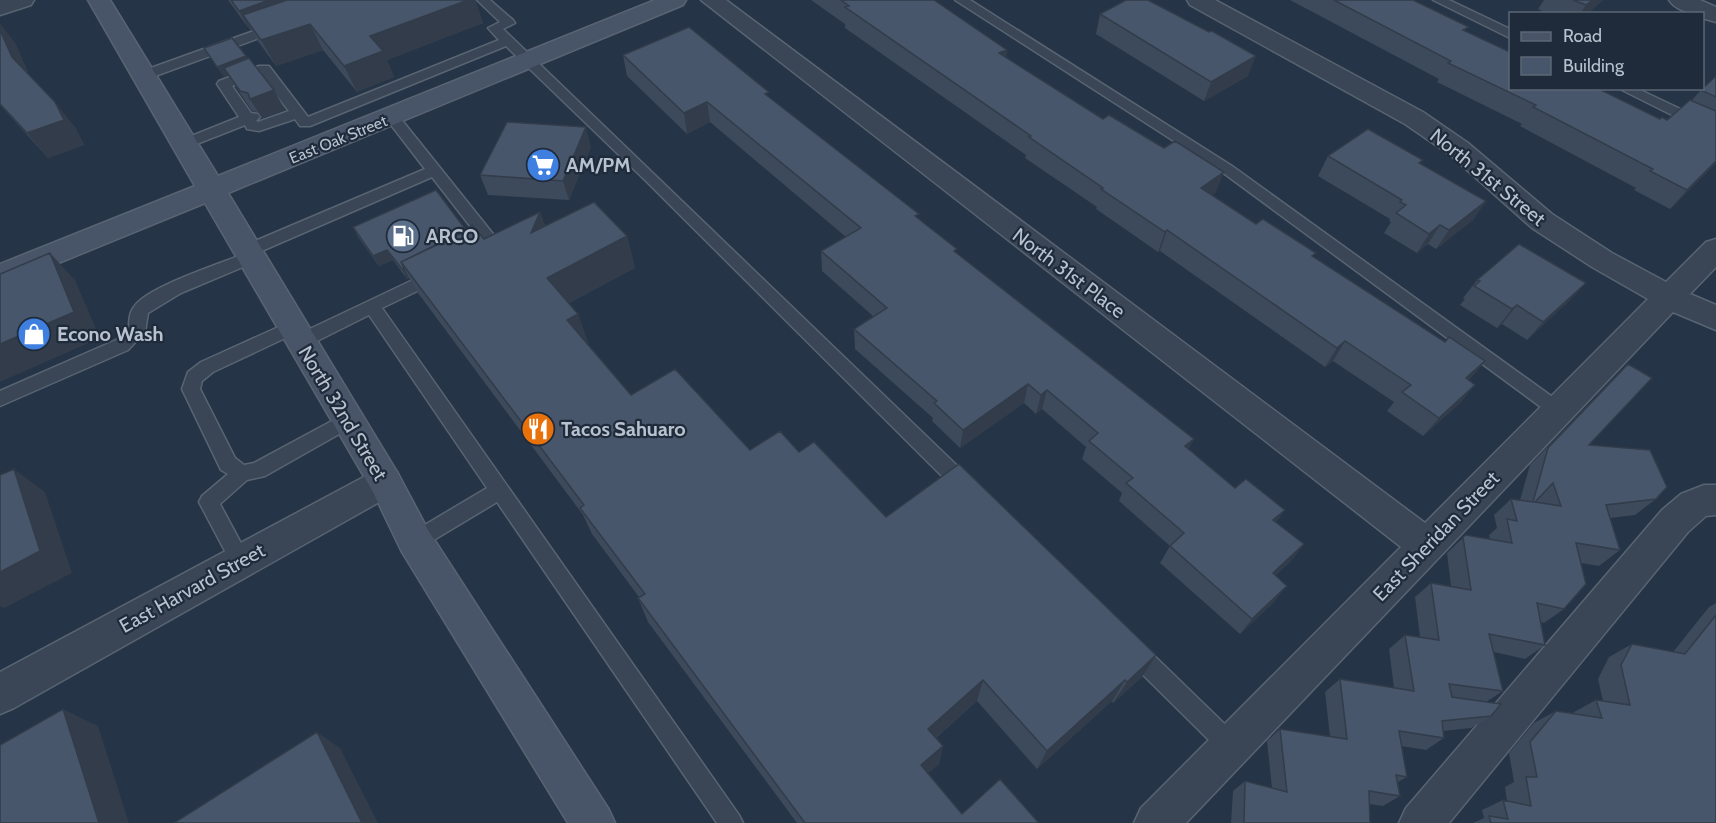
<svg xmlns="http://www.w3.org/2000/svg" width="1716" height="823" font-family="Cabin,sans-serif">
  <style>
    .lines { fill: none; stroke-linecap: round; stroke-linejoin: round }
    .lane-casing { stroke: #596472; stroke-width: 3 }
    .street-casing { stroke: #596472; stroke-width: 3 }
    .secondary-casing { stroke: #596472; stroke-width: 3 }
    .lane { fill: #3a4655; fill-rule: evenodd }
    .street { fill: #3a4655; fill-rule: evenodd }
    .secondary { fill: #485569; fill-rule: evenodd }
    .wall { fill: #3d4a5b }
    .shaded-wall { fill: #323c4a }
    .building { fill: #47566a; stroke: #323c4a; stroke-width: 1.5; fill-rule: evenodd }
    .labels { text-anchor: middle; stroke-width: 4.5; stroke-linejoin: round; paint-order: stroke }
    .far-street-label { font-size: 16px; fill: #b8c1ce; stroke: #1f2b3b }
    .poi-label { font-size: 20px; font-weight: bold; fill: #b8c1ce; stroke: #1f2b3b; text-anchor: start }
    .street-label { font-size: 20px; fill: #b8c1ce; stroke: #1f2b3b }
  </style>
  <rect width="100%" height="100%" fill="#253446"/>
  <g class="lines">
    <!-- lane casing -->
    <g class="lane-casing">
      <path id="lane" d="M477,0H490L513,20L515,23L503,29L973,481L976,487L973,493L966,495L959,493L645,180L506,46L310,126H300L295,119L259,131L247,129L245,125L189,147L184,149L177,144L179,141L239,117L217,84L219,81L259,66H269L308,117L499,40L488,28L500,22ZM261,75L289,111L258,122L256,121L260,117L258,114L251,113L232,86Z
        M955,0H970L1232,166L1565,406L1568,411L1565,416L1559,418L1553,416L1222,172Z
        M1433,0H1449L1510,29V38Z
        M276,23L282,27L281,30L147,79L142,80L135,76L137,73Z
        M1618,88H1636L1716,126V137Z
        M392,113L397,114L493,234C491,247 483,265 466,260L464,256L476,245L477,235L432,177L257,253L259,257L257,261L181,293L148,313L145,332L128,350L0,406V391L116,340L129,330C129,322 129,313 134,307C147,287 217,265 241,255L239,251L241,247L425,169L385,117Z
        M434,270L440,272L442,276L440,280L382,308L739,815L743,823H717L497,502L422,547L415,550L408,547L405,541L408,535L487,488L369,315L307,346L301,348L295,346L292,341L295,336Z
        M292,321L298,322L300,327L298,332L213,372L202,381L200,389L235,458L244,465L254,463L343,415L349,413L355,415L358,420L355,425L265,476L247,480L220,504L251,562L248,568L241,571L234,568L199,502L202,496L228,474L221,470L182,389L188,372L201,362Z
        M1132,639L1140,642L1239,738L1242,746L1239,754L1231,757L1223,754L1124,656L1121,649L1124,642Z"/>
    </g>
    <!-- street casing -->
    <g class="street-casing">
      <path id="street" d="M0,0H34L31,5L0,15Z
        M701,0H726L1425,523L1648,299L1592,267L1532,228L1450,155L1405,124L1190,5L1187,0H1215L1423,112L1468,143L1552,214L1612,253L1666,282L1706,242L1716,239V267L1690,294L1716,305V330L1673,312L1186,823H1134L1141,808L1401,547Z
        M1669,0H1700L1716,7V22L1702,18V14C1691,14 1675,10 1669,0Z
        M385,467L397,472L402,482L397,492L14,708L0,714V672L373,472Z
        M1704,485H1716V515L1706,516L1688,532L1449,823H1399L1406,808L1662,510L1681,494Z"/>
    </g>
    <!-- secondary casing -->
    <g class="secondary-casing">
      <path id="secondary" d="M88,0H110L218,176L655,0H686L683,5L228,193L397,472L428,530L608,808L615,823H568L402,552L373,492L205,203L0,287V264L195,186Z"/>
    </g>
    <!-- lane -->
    <use href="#lane" class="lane"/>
    <!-- street -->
    <use href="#street" class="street"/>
    <!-- secondary -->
    <use href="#secondary" class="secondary"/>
  </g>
  <!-- wall -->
  <path class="wall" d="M228,0H475L483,23L387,60L394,77L357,92L323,50L276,66L258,41L251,29L250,30Z
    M811,0H934L1007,50L1006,58L1216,192L1212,195L1256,224L1314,257L1445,342L1485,361L1469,380L1475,385L1459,404L1423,436L1387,411L1394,402L1333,361L1325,367L1160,251L1158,252L1096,209L1097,207L1025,158L1026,155L845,28V24Z
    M1290,0H1413L1466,31L1510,88L1660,119L1667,120L1692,100L1701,90L1716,76V163L1670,209L1634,190L1636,188L1520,126L1522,124L1437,82L1439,79Z
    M1544,0H1603L1587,14H1548L1538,9Z
    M1100,14L1248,76L1204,101L1096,34Z
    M0,24L15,43L29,75L75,127L84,145L48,158L0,105Z
    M204,48L246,56L285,110L262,118L258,112L252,111L228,75L224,77Z
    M623,55L769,97L918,219L957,254L1194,439L1188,450L1235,488L1285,510L1276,522L1304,544L1291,561L1275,576L1274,602L1240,634L1160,563L1170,546L1119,501L1122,493L1082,459L1086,447L1042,409L1036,414L1024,403L960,448L932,421L933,418L855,349L854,329L873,316L822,271L821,251L846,237L710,122L687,134L627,76Z
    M591,147L569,200L488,195L480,175Z
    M1328,156L1421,164L1486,201L1473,220L1436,249L1428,244L1417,253L1384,233L1391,222L1389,221L1390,219L1318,176Z
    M540,212L545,226L627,236L635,268L569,303L578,314L588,344L631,395L750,450L799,452L886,517L1142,677L1113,703L1112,701L1037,769L977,701L936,738L943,746L939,764L928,773L962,814L1039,823H797L648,622L638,598L639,597L592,534L583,515L418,293L409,278L407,279L393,260L379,266L358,237L353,227L466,230L484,239Z
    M1477,280L1586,283L1569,301L1527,340L1502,324L1497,328L1460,305L1465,299L1463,298Z
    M1628,364L1589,445L1656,499L1635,515L1610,518L1620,550L1599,566L1581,563L1564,609L1544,623L1541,622L1545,645L1525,659L1494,652L1503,691L1486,702L1491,716L1471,728L1443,731L1444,738L1426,750L1401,746L1407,777L1398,782L1400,796L1383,806L1369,804L1370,823H1231L1233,791L1245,781L1272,788L1267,741L1280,729L1330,737L1325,692L1340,679L1394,688L1389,649L1405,635L1420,637L1415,597L1431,583L1451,586L1447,553L1466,535L1490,539L1489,535L1497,528L1494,515L1511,499L1520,500L1530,465L1610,382Z
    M1716,603V823H1473L1484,818L1482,810L1503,800L1507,801L1505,787L1514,782L1509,753L1534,723L1556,711L1574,713V712L1596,700L1603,701L1598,679L1609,657L1632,644L1673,652L1709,607Z"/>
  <!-- shaded-wall -->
  <path class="shaded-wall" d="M269,0H328L243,15L251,29L250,30L239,11Z
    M468,0H475L483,23L387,60L394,77L357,92L344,66L370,36Z
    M1593,0H1603L1587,14H1580L1586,5Z
    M0,24L15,43L32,83L12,57L0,30Z
    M310,24L323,50L276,66L261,40Z
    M1007,50L1004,70L999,53Z
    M246,56L252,66L224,68L228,75L224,77L217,67Z
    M1256,56L1248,76L1204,101L1211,82Z
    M274,90L285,110L262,118L250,99Z
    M55,102L75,127L84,145L48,158L27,133Z
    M707,102L710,122L687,134L684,113Z
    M586,127L591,147L569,200L563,181Z
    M1716,161V163L1670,209L1687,190Z
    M1224,172L1216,192L1193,208L1201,188Z
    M1486,201L1473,220L1436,249L1449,230Z
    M540,212L551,243L531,233Z
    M1440,225L1428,244L1417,253L1429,234Z
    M1167,230L1160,251L1158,252L1165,232Z
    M627,236L635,268L559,308L547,278Z
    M387,250L393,260L379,266L373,256Z
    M50,253L75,280L100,338L0,382V344Z
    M404,268L409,278L407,279L402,269Z
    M1586,283L1569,301L1527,340L1543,322Z
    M1517,305L1502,324L1497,328L1512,309Z
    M578,314L589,344L578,350L567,320Z
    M1345,341L1333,361L1325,367L1337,348Z
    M1485,361L1469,380L1466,378Z
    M1028,384L1024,403L960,448L963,430Z
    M1475,385L1459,404L1423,436L1439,418Z
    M1047,390L1042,409L1036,414L1041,395Z
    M1194,439L1184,458L1185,446Z
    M14,469L45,492L72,573L4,608L0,606V572Z
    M1285,510L1272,527L1273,520Z
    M1304,544L1291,561L1260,590L1273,573Z
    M1287,586L1274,602L1240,634L1252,619Z
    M1156,655L1142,677L1113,703L1127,682Z
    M983,680L977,701L924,748L928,729Z
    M1125,680L1112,701L1037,769L1047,751Z
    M63,709L98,726L129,823H99Z
    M317,732L340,748L378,823H362Z
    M943,746L939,764L918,782L921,765Z"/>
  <!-- building -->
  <path class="building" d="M231,0H269L239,11Z
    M287,0H468L370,36L383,51L344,66L310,24L261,40L243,15Z
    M841,0H934L1007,50L999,53L1103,119L1109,115L1164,148L1175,141L1224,172L1201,188L1256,224L1263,219L1316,253L1312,256L1445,342L1449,337L1485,361L1466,378L1475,385L1439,418L1402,392L1411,385L1345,341L1337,348L1167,230L1165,232L1101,189L1103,188L1029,137L1031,136L845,7L849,6Z
    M1126,0H1148L1209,32L1212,31L1256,56L1211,82L1100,14Z
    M1334,0H1413L1469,27L1463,30L1510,52V88H1597L1660,119L1662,117L1667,120L1690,100L1716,111V161L1687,190L1650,171L1653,169L1533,107L1536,105L1448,63L1451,61Z
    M1573,0H1593L1586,5Z
    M689,27L769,92L765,94L919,214L915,216L957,249L954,251L1194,439L1185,446L1235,488L1246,479L1285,510L1273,520L1304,544L1273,573L1287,586L1252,619L1170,546L1184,533L1126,483L1133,478L1089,441L1098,433L1047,390L1041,395L1028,384L963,430L934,403L937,401L854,329L887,308L821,251L861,228L707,102L684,113L623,55Z
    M0,30L12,57L55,102L64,120L27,133L0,104Z
    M232,38L246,56L217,67L204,48Z
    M249,58L274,90L250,99L248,93L240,91L224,68Z
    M1716,76V97L1701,90Z
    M507,122L586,127L563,181L480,175Z
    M1368,129L1423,160L1419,163L1486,201L1449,230L1440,225L1429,234L1396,213L1406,205L1400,202L1402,200L1328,156Z
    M436,190L466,230L401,262L404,268L402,269L387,250L373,256L353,227Z
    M594,202L627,236L547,278L578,314L567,320L631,395L675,369L750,450L780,431L799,452L814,442L886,517L959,464L1156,655L1127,682L1125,680L1047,751L983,680L928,729L943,746L921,765L962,814L1000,779L1039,823H805L638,598L645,594L580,508L584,505L401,262L464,232L472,225L484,239L540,212L531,233Z
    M1519,244L1586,283L1543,322L1517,305L1512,309L1474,286L1480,281L1477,280Z
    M50,253L74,312L0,344V274Z
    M1628,364L1652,378L1589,445L1650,450L1667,487L1656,499L1606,505L1620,550L1576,543L1586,584L1564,609L1537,603L1545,645L1489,634L1503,691L1449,684L1452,697L1501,704L1491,716L1442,721L1444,738L1399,731L1407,777L1396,775L1400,796L1369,791L1370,823H1244L1245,781L1287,792L1280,729L1347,739L1340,679L1414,691L1405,635L1439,640L1431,583L1471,590L1463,537L1466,535L1512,543L1507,519L1517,521L1511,499L1533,502L1548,448ZM1553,483L1561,506L1535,502Z
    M14,469L40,551L0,572V475Z
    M1716,615V823H1491L1489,816L1508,819L1503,800L1531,806L1526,777H1537L1530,742L1556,711L1602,718L1596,700L1630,705L1621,665L1632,644L1685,654Z
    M63,709L99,823H0V745Z
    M317,732L362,823H174Z"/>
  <!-- icons -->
  <defs>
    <g id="supermarket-disc" transform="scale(1.725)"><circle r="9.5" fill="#3f7fe0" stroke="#1f2b3b"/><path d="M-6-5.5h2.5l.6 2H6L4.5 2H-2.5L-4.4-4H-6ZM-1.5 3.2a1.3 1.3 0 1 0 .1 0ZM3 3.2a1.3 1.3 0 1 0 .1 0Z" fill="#fff"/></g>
    <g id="fuel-disc" transform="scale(1.725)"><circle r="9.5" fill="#5c6f8a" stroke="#1f2b3b"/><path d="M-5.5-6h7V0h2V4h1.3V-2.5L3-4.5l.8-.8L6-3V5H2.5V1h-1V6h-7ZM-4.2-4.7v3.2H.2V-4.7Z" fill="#fff"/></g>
    <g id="shop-disc" transform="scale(1.725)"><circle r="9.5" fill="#3f7fe0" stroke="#1f2b3b"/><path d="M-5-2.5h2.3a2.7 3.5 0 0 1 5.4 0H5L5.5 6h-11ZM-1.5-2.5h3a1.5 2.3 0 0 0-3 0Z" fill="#fff"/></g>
    <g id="restaurant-disc" transform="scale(1.725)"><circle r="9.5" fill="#e8710a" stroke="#1f2b3b"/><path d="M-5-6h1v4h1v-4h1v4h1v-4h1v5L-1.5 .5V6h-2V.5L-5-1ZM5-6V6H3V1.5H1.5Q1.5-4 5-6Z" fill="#fff"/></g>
  </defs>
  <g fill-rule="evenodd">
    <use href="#supermarket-disc" x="543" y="165"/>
    <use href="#fuel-disc" x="403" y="236"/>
    <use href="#shop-disc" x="34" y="334"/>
    <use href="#restaurant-disc" x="538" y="429"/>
  </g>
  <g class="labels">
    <!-- far-street labels -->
    <g class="far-street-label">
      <text transform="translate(338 139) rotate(-22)" y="6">East Oak Street</text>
    </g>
    <!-- poi labels -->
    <g class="poi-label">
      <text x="566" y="172">AM/PM</text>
      <text x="426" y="243">ARCO</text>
      <text x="57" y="341">Econo Wash</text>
      <text x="561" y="436">Tacos Sahuaro</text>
    </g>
    <!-- street labels -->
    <g class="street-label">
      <text transform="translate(1488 177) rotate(39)" y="7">North 31st Street</text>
      <text transform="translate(1069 273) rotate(37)" y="7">North 31st Place</text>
      <text transform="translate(343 413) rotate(59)" y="7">North 32nd Street</text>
      <text transform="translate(1436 536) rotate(-46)" y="7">East Sheridan Street</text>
      <text transform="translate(192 588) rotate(-29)" y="7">East Harvard Street</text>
    </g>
  </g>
  <!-- legend -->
  <rect x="1509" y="12" width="195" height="78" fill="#1f2b3b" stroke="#5c6776" stroke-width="1.5"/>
  <rect x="1521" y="32" width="30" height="9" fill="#485569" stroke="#5c6776" stroke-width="1.5"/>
  <text x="1563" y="42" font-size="18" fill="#b8c1ce">Road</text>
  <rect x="1521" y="57" width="30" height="18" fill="#47566a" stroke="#5c6776" stroke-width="1.5"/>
  <text x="1563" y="72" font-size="18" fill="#b8c1ce">Building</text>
</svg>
